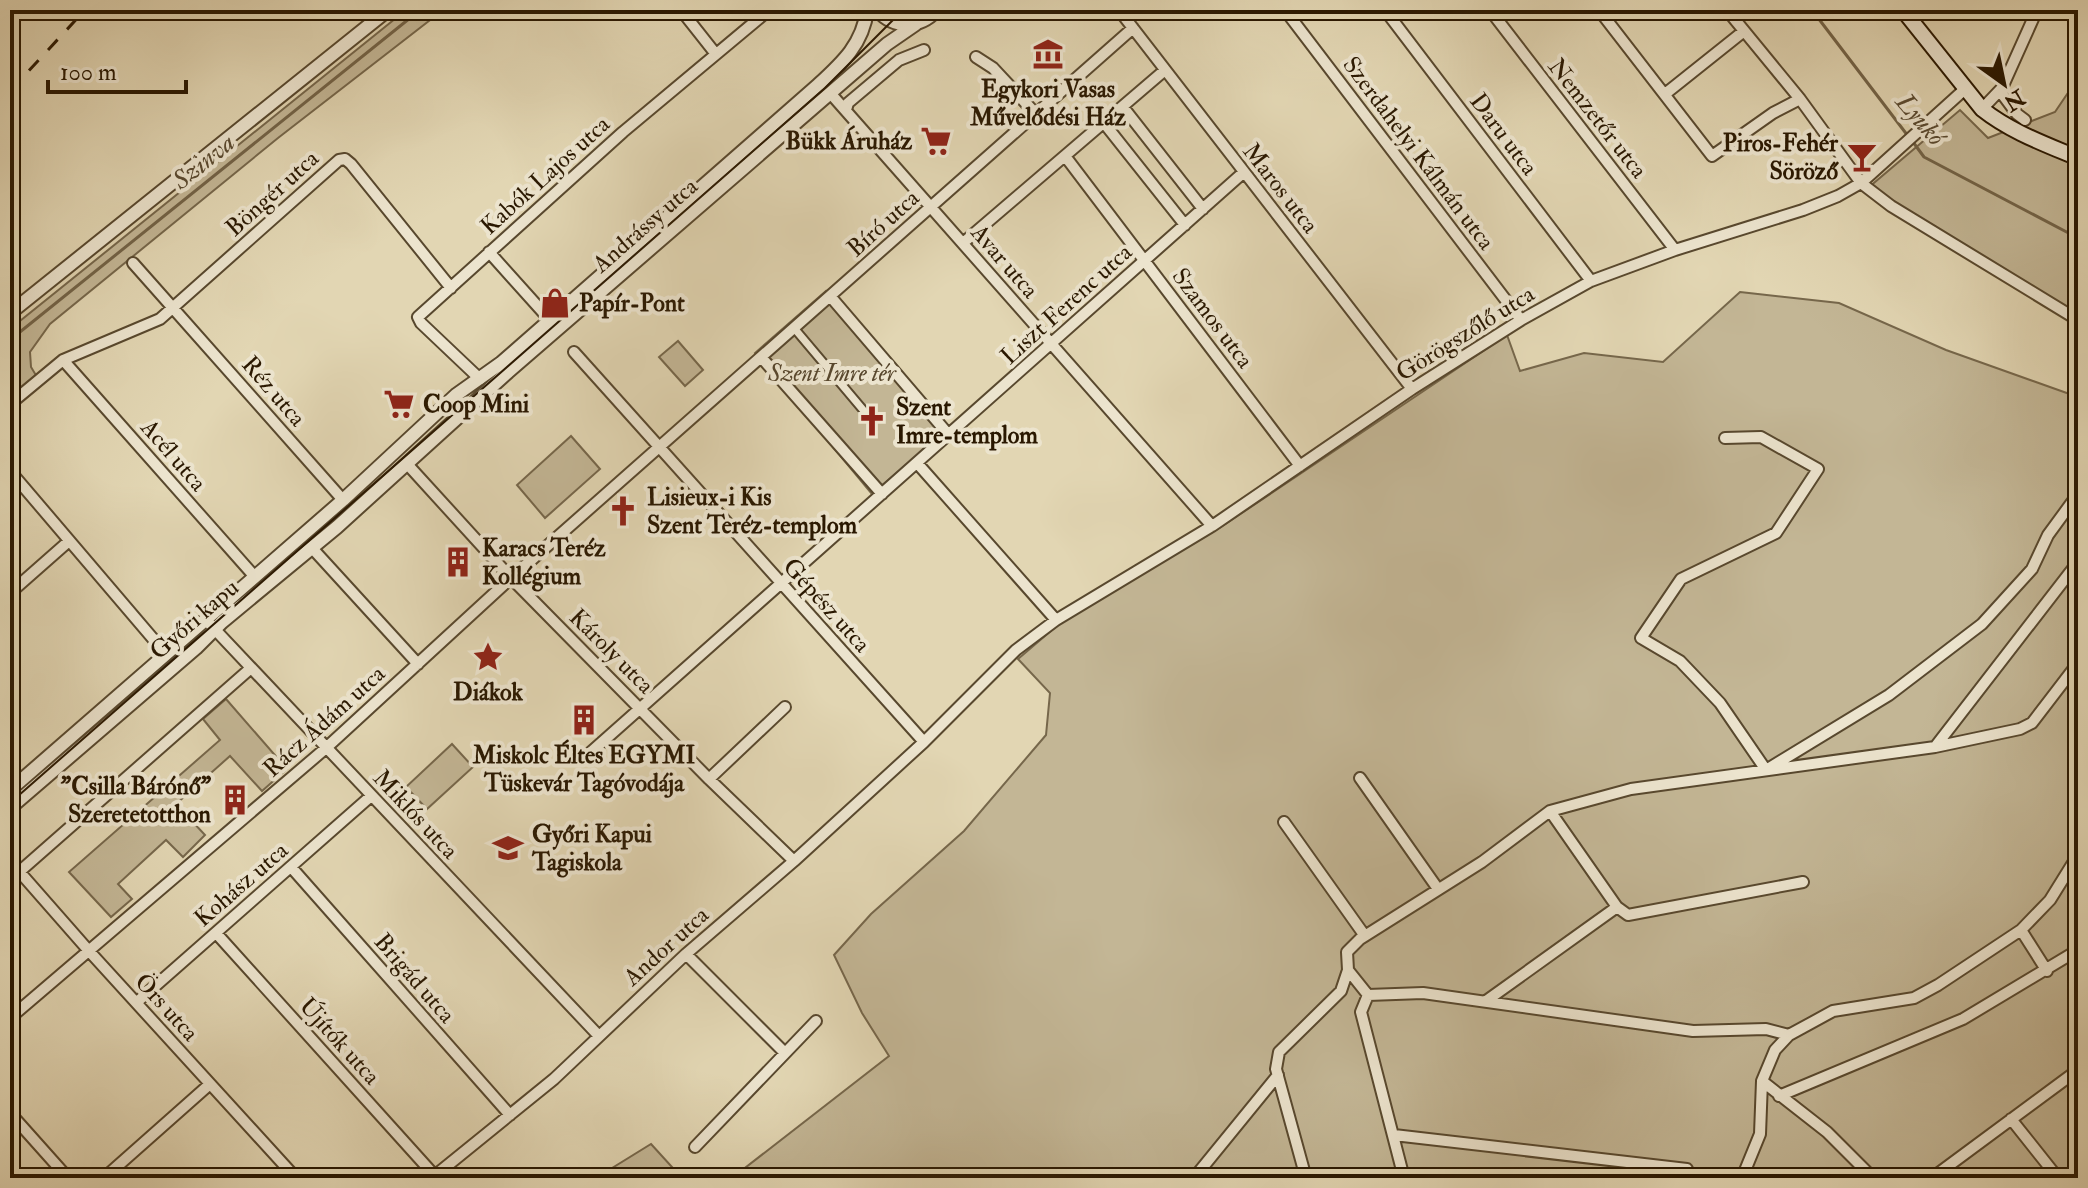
<svg xmlns="http://www.w3.org/2000/svg" width="2088" height="1188" font-family="'IM FELL Double Pica',serif">
  <style>
    .green { fill: #c3b695; stroke: #76674b; stroke-width: 2 }
    .lines { fill: none; stroke-linecap: round; stroke-linejoin: round }
    .stream { stroke: #736347; stroke-width: 3 }
    .pedestrian-casing { stroke: #58482e; stroke-width: 11 }
    .minor-casing { stroke: #58482e; stroke-width: 14 }
    .tertiary-casing { stroke: #58482e; stroke-width: 16 }
    .secondary-casing { stroke: #2a1801; stroke-width: 18 }
    .pedestrian { stroke: #ece4ce; stroke-width: 7 }
    .minor { stroke: #ece4ce; stroke-width: 10 }
    .tertiary { stroke: #ece4ce; stroke-width: 12 }
    .secondary { stroke: #ece4ce; stroke-width: 14 }
    .tram { stroke: #2a1801; stroke-width: 2 }
    .rail { stroke: #2a1801; stroke-width: 3; stroke-dasharray: 14 14; stroke-linecap: butt }
    .labels { text-anchor: middle; stroke-width: 8; stroke-linejoin: round; paint-order: stroke }
    .poi-label { font-size: 24px; font-weight: bold; fill: #2a1801; stroke: #ece4ce; text-anchor: start }
    .street-label { font-size: 24px; fill: #2a1801; stroke: #ece4ce }
    .park-label { font-size: 24px; font-style: italic; fill: #58472d; stroke: #ece4ce }
    .water-label { font-size: 26px; font-style: italic; fill: #5a4a30; stroke: #ece4ce }
  </style>
  <rect width="100%" height="100%" fill="#e2d6b3"/>
  <filter id="stains"><feTurbulence type="fractalNoise" baseFrequency=".0025" numOctaves="4"/><feColorMatrix values="0 0 0 0 .2 0 0 0 0 .09 0 0 0 0 .02 0 0 0 .5 -.17"/></filter>
  <radialGradient id="worn" r=".72"><stop offset=".6" stop-color="#630" stop-opacity="0"/><stop offset="1" stop-color="#630" stop-opacity=".3"/></radialGradient>
  <!-- green -->
  <path class="green" d="M406,10H443L278,138L50,324L30,352L31,367L37,377L10,398V329Z
    M2078,78V322L1868,188L1960,110L1988,138L2055,112Z
    M826,291L942,434L872,494L755,353Z
    M1740,292L1839,303L1946,350L2078,397V1178H732L889,1056L862,1013L834,955L871,914L964,831L1046,735L1050,693L1018,659L1059,624L1221,527L1507,335L1520,371L1584,353L1663,362Z
    M678,341L703,370L685,386L659,357Z
    M571,436L600,469L545,518L517,485Z
    M226,699L287,769L262,791L230,756L176,804L205,835L183,857L166,840L118,884L132,899L111,917L69,872L220,740L203,719Z
    M452,744L473,767L427,809L406,787Z
    M651,1144L682,1178H596Z"/>
  <g class="lines">
    <!-- stream -->
    <path class="stream" d="M1812,10L1908,136
      M1913,142L1924,157L2078,238
      M10,340L420,10"/>
    <!-- pedestrian casing -->
    <g class="pedestrian-casing">
      <path id="pedestrian" d="M794,328L864,411"/>
    </g>
    <!-- minor casing -->
    <g class="minor-casing">
      <path id="minor" d="M681,10L715,53
        M1119,10L1412,389
        M1285,10L1521,320
        M1385,10L1591,281
        M1490,10L1675,250
        M1599,10L1712,156L1773,113L1800,99
        M1727,10L1800,99L1861,183L1891,206L2078,320
        M976,57L993,68L1035,113
        M2000,91L2017,114L2025,120
        M831,94L1212,526
        M1665,94L1744,31
        M1123,107L1203,209
        M1982,109L2002,88L2037,10
        M846,110L848,103L899,60L924,50
        M1104,123L1185,225
        M1065,156L1300,466
        M963,243L1165,70
        M489,252L550,320
        M133,263L343,500
        M830,296L948,434
        M574,352L924,742
        M761,357L882,494
        M63,360L255,577
        M480,379L421,323L418,317L623,132L769,10
        M10,404L63,360L160,319L339,160L345,159L351,164L451,288
        M1725,438L1761,437L1818,469L1776,533L1681,579L1641,638L1680,661L1720,703L1766,770L1889,695L1982,624L2032,569L2048,535L2078,494
        M917,463L1056,620
        M408,465L511,578L709,779L794,861
        M10,471L166,654
        M312,548L418,664
        M10,593L69,541
        M206,620L598,1035
        M1935,747L2078,562
        M591,752L1244,172
        M1360,778L1438,889
        M709,779L785,707
        M1550,811L1617,907L1628,915L1803,882
        M1284,822L1365,936
        M10,861L89,951L296,1178
        M291,867L510,1115
        M19,872L251,668
        M2021,930L2047,971
        M216,933L435,1176
        M686,954L784,1052
        M1368,995L1348,970L1347,952L1360,939L1482,862L1550,811L1631,789L1935,747L2020,729L2032,723L2078,663
        M1486,1001L1617,907
        M137,1002L371,796
        M10,1018L326,748L511,578L1133,28
        M1762,1081L1827,1132L1873,1178
        M1779,1096L1963,1019L2078,950
        M10,1113L68,1178
        M2011,1119L2058,1178
        M1394,1135L1687,1169
        M695,1147L816,1021
        M104,1178L210,1084
        M432,1178L554,1079L686,954L794,861L924,742L1016,650L1056,620L1212,526L1412,389L1521,320L1591,281L1675,250L1803,210L1838,196L1861,183L1965,89
        M1194,1178L1278,1075
        M1306,1178L1276,1069L1279,1052L1341,991L1348,970
        M1404,1178L1361,1012L1368,995L1423,993L1693,1031L1766,1029L1789,1035
        M1742,1178L1760,1134L1762,1081L1775,1050L1789,1035L1833,1011L1914,998L1938,985L2021,930L2050,900L2078,855
        M1932,1178L2078,1070"/>
    </g>
    <!-- tertiary casing -->
    <g class="tertiary-casing">
      <path id="tertiary" d="M877,10C894,29 919,29 937,10
        M10,313L388,10
        M10,790L343,500L456,395L501,363L818,85C842,63 863,44 867,10
        M10,808L196,648L222,622L337,527L508,372L887,44L916,24"/>
    </g>
    <!-- secondary casing -->
    <g class="secondary-casing">
      <path id="secondary" d="M1903,10L1982,109C2011,132 2045,144 2078,158"/>
    </g>
    <!-- pedestrian -->
    <use href="#pedestrian" class="pedestrian"/>
    <!-- minor -->
    <use href="#minor" class="minor"/>
    <!-- tertiary -->
    <use href="#tertiary" class="tertiary"/>
    <!-- secondary -->
    <use href="#secondary" class="secondary"/>
    <!-- tram -->
    <path class="tram" d="M10,803L825,88L903,10"/>
    <!-- rail -->
    <path class="rail" d="M10,91L85,10"/>
  </g>
  <!-- icons -->
  <defs>
    <g id="museum-bare" transform="scale(2.4)"><path d="M0-6L6-3V-2H-6V-3ZM-5-1h2V3h-2ZM-1-1h2V3h-2ZM3-1h2V3H3ZM-6 4H6V6H-6Z" fill="#8f2418" stroke="#ece4ce" stroke-width="2.5" paint-order="stroke"/></g>
    <g id="supermarket-bare" transform="scale(2.4)"><path d="M-6-5.5h2.5l.6 2H6L4.5 2H-2.5L-4.4-4H-6ZM-1.5 3.2a1.3 1.3 0 1 0 .1 0ZM3 3.2a1.3 1.3 0 1 0 .1 0Z" fill="#8f2418" stroke="#ece4ce" stroke-width="2.5" paint-order="stroke"/></g>
    <g id="bar-bare" transform="scale(2.4)"><path d="M-6-5H6L.8 .8V4.5H3.5V6h-7V4.5H-.8V.8Z" fill="#8f2418" stroke="#ece4ce" stroke-width="2.5" paint-order="stroke"/></g>
    <g id="shop-bare" transform="scale(2.4)"><path d="M-5-2.5h2.3a2.7 3.5 0 0 1 5.4 0H5L5.5 6h-11ZM-1.5-2.5h3a1.5 2.3 0 0 0-3 0Z" fill="#8f2418" stroke="#ece4ce" stroke-width="2.5" paint-order="stroke"/></g>
    <g id="church-bare" transform="scale(2.4)"><path d="M-1.2-6h2.4v3.5h3.3v2.4h-3.3V6h-2.4V-.1h-3.3v-2.4h3.3Z" fill="#8f2418" stroke="#ece4ce" stroke-width="2.5" paint-order="stroke"/></g>
    <g id="building-bare" transform="scale(2.4)"><path d="M-4-6H4V6H1V3H-1V6H-4ZM-2.5-4.3h1.7v1.8h-1.7ZM.8-4.3h1.7v1.8H.8ZM-2.5-1h1.7V.8h-1.7ZM.8-1h1.7V.8H.8Z" fill="#8f2418" stroke="#ece4ce" stroke-width="2.5" paint-order="stroke"/></g>
    <g id="sight-bare" transform="scale(2.4)"><path d="M0-6L1.8-2.2L6-1.7L2.9 1.2L3.7 5.4L0 3.3L-3.7 5.4L-2.9 1.2L-6-1.7L-1.8-2.2Z" fill="#8f2418" stroke="#ece4ce" stroke-width="2.5" paint-order="stroke"/></g>
    <g id="school-bare" transform="scale(2.4)"><path d="M0-5L7-2L0 1L-7-2ZM-4 1L0 2.5L4 1V4Q0 6-4 4Z" fill="#8f2418" stroke="#ece4ce" stroke-width="2.5" paint-order="stroke"/></g>
  </defs>
  <g fill-rule="evenodd">
    <use href="#museum-bare" x="1048" y="54"/>
    <use href="#supermarket-bare" x="936" y="141"/>
    <use href="#bar-bare" x="1862" y="157"/>
    <use href="#shop-bare" x="555" y="303"/>
    <use href="#supermarket-bare" x="399" y="404"/>
    <use href="#church-bare" x="872" y="421"/>
    <use href="#church-bare" x="623" y="511"/>
    <use href="#building-bare" x="458" y="562"/>
    <use href="#sight-bare" x="488" y="657"/>
    <use href="#building-bare" x="584" y="720"/>
    <use href="#building-bare" x="235" y="800"/>
    <use href="#school-bare" x="508" y="848"/>
  </g>
  <g class="labels">
    <!-- poi labels -->
    <g class="poi-label">
      <text x="1048" y="97" text-anchor="middle">Egykori Vasas<tspan x="1048" dy="28">Művelődési Ház</tspan></text>
      <text x="912" y="149" text-anchor="end">Bükk Áruház</text>
      <text x="1838" y="151" text-anchor="end">Piros-Fehér<tspan x="1838" dy="28">Söröző</tspan></text>
      <text x="579" y="311">Papír-Pont</text>
      <text x="423" y="412">Coop Mini</text>
      <text x="896" y="415">Szent<tspan x="896" dy="28">Imre-templom</tspan></text>
      <text x="647" y="505">Lisieux-i Kis<tspan x="647" dy="28">Szent Teréz-templom</tspan></text>
      <text x="482" y="556">Karacs Teréz<tspan x="482" dy="28">Kollégium</tspan></text>
      <text x="488" y="700" text-anchor="middle">Diákok</text>
      <text x="584" y="763" text-anchor="middle">Miskolc Éltes EGYMI<tspan x="584" dy="28">Tüskevár Tagóvodája</tspan></text>
      <text x="211" y="794" text-anchor="end">"Csilla Bárónő"<tspan x="211" dy="28">Szeretetotthon</tspan></text>
      <text x="532" y="842">Győri Kapui<tspan x="532" dy="28">Tagiskola</tspan></text>
    </g>
    <!-- street labels -->
    <g class="street-label">
      <text transform="translate(1598 118) rotate(52)" y="8">Nemzetőr utca</text>
      <text transform="translate(1504 134) rotate(53)" y="8">Daru utca</text>
      <text transform="translate(1419 153) rotate(53)" y="8">Szerdahelyi Kálmán utca</text>
      <text transform="translate(545 175) rotate(-42)" y="8">Kabók Lajos utca</text>
      <text transform="translate(1281 188) rotate(52)" y="8">Maros utca</text>
      <text transform="translate(272 193) rotate(-42)" y="8">Böngér utca</text>
      <text transform="translate(883 223) rotate(-42)" y="8">Bíró utca</text>
      <text transform="translate(645 225) rotate(-41)" y="8">Andrássy utca</text>
      <text transform="translate(1005 261) rotate(49)" y="8">Avar utca</text>
      <text transform="translate(1066 304) rotate(-42)" y="8">Liszt Ferenc utca</text>
      <text transform="translate(1213 318) rotate(53)" y="8">Szamos utca</text>
      <text transform="translate(1465 333) rotate(-32)" y="8">Görögszőlő utca</text>
      <text transform="translate(274 391) rotate(49)" y="8">Réz utca</text>
      <text transform="translate(174 455) rotate(49)" y="8">Acél utca</text>
      <text transform="translate(827 605) rotate(48)" y="8">Gépész utca</text>
      <text transform="translate(194 619) rotate(-41)" y="8">Győri kapu</text>
      <text transform="translate(612 651) rotate(45)" y="8">Károly utca</text>
      <text transform="translate(324 721) rotate(-42)" y="8">Rácz Ádám utca</text>
      <text transform="translate(416 814) rotate(47)" y="8">Miklós utca</text>
      <text transform="translate(241 884) rotate(-41)" y="8">Kohász utca</text>
      <text transform="translate(666 946) rotate(-42)" y="8">Andor utca</text>
      <text transform="translate(415 978) rotate(49)" y="8">Brigád utca</text>
      <text transform="translate(167 1007) rotate(48)" y="8">Örs utca</text>
      <text transform="translate(340 1041) rotate(48)" y="8">Újítók utca</text>
    </g>
    <!-- park labels -->
    <g class="park-label">
      <text x="832" y="381">Szent Imre tér</text>
    </g>
    <!-- water labels -->
    <g class="water-label">
      <text transform="translate(1921 119) rotate(49)" y="9">Lyukó</text>
      <text transform="translate(203 161) rotate(-39)" y="9">Szinva</text>
    </g>
  </g>
  <!-- margin -->
  <rect width="2088" height="1188" fill="none" stroke="#e2d6b3" stroke-width="40"/>
  <rect x="12" y="12" width="2064" height="1164" fill="none" stroke="#2a1801" stroke-width="4"/>
  <rect x="20" y="20" width="2048" height="1148" fill="none" stroke="#2a1801" stroke-width="2"/>
  <!-- north arrow -->
  <g transform="translate(2004 84) rotate(147)" stroke="#ece4ce" stroke-width="6" paint-order="stroke">
  <path d="M0-6L14 30L0 20L-14 30Z" fill="#2a1801"/>
  <text y="-12" font-size="22" font-weight="bold" text-anchor="middle" fill="#2a1801">N</text>
  </g>
  <!-- scale -->
  <path d="M48 80v12h138v-12" fill="none" stroke="#2a1801" stroke-width="4"/>
  <text x="60" y="80" font-size="24" fill="#2a1801" stroke="#ece4ce" stroke-width="6" paint-order="stroke">100 m</text>
  <rect width="100%" height="100%" filter="url(#stains)"/>
  <rect width="100%" height="100%" fill="url(#worn)"/>
</svg>
